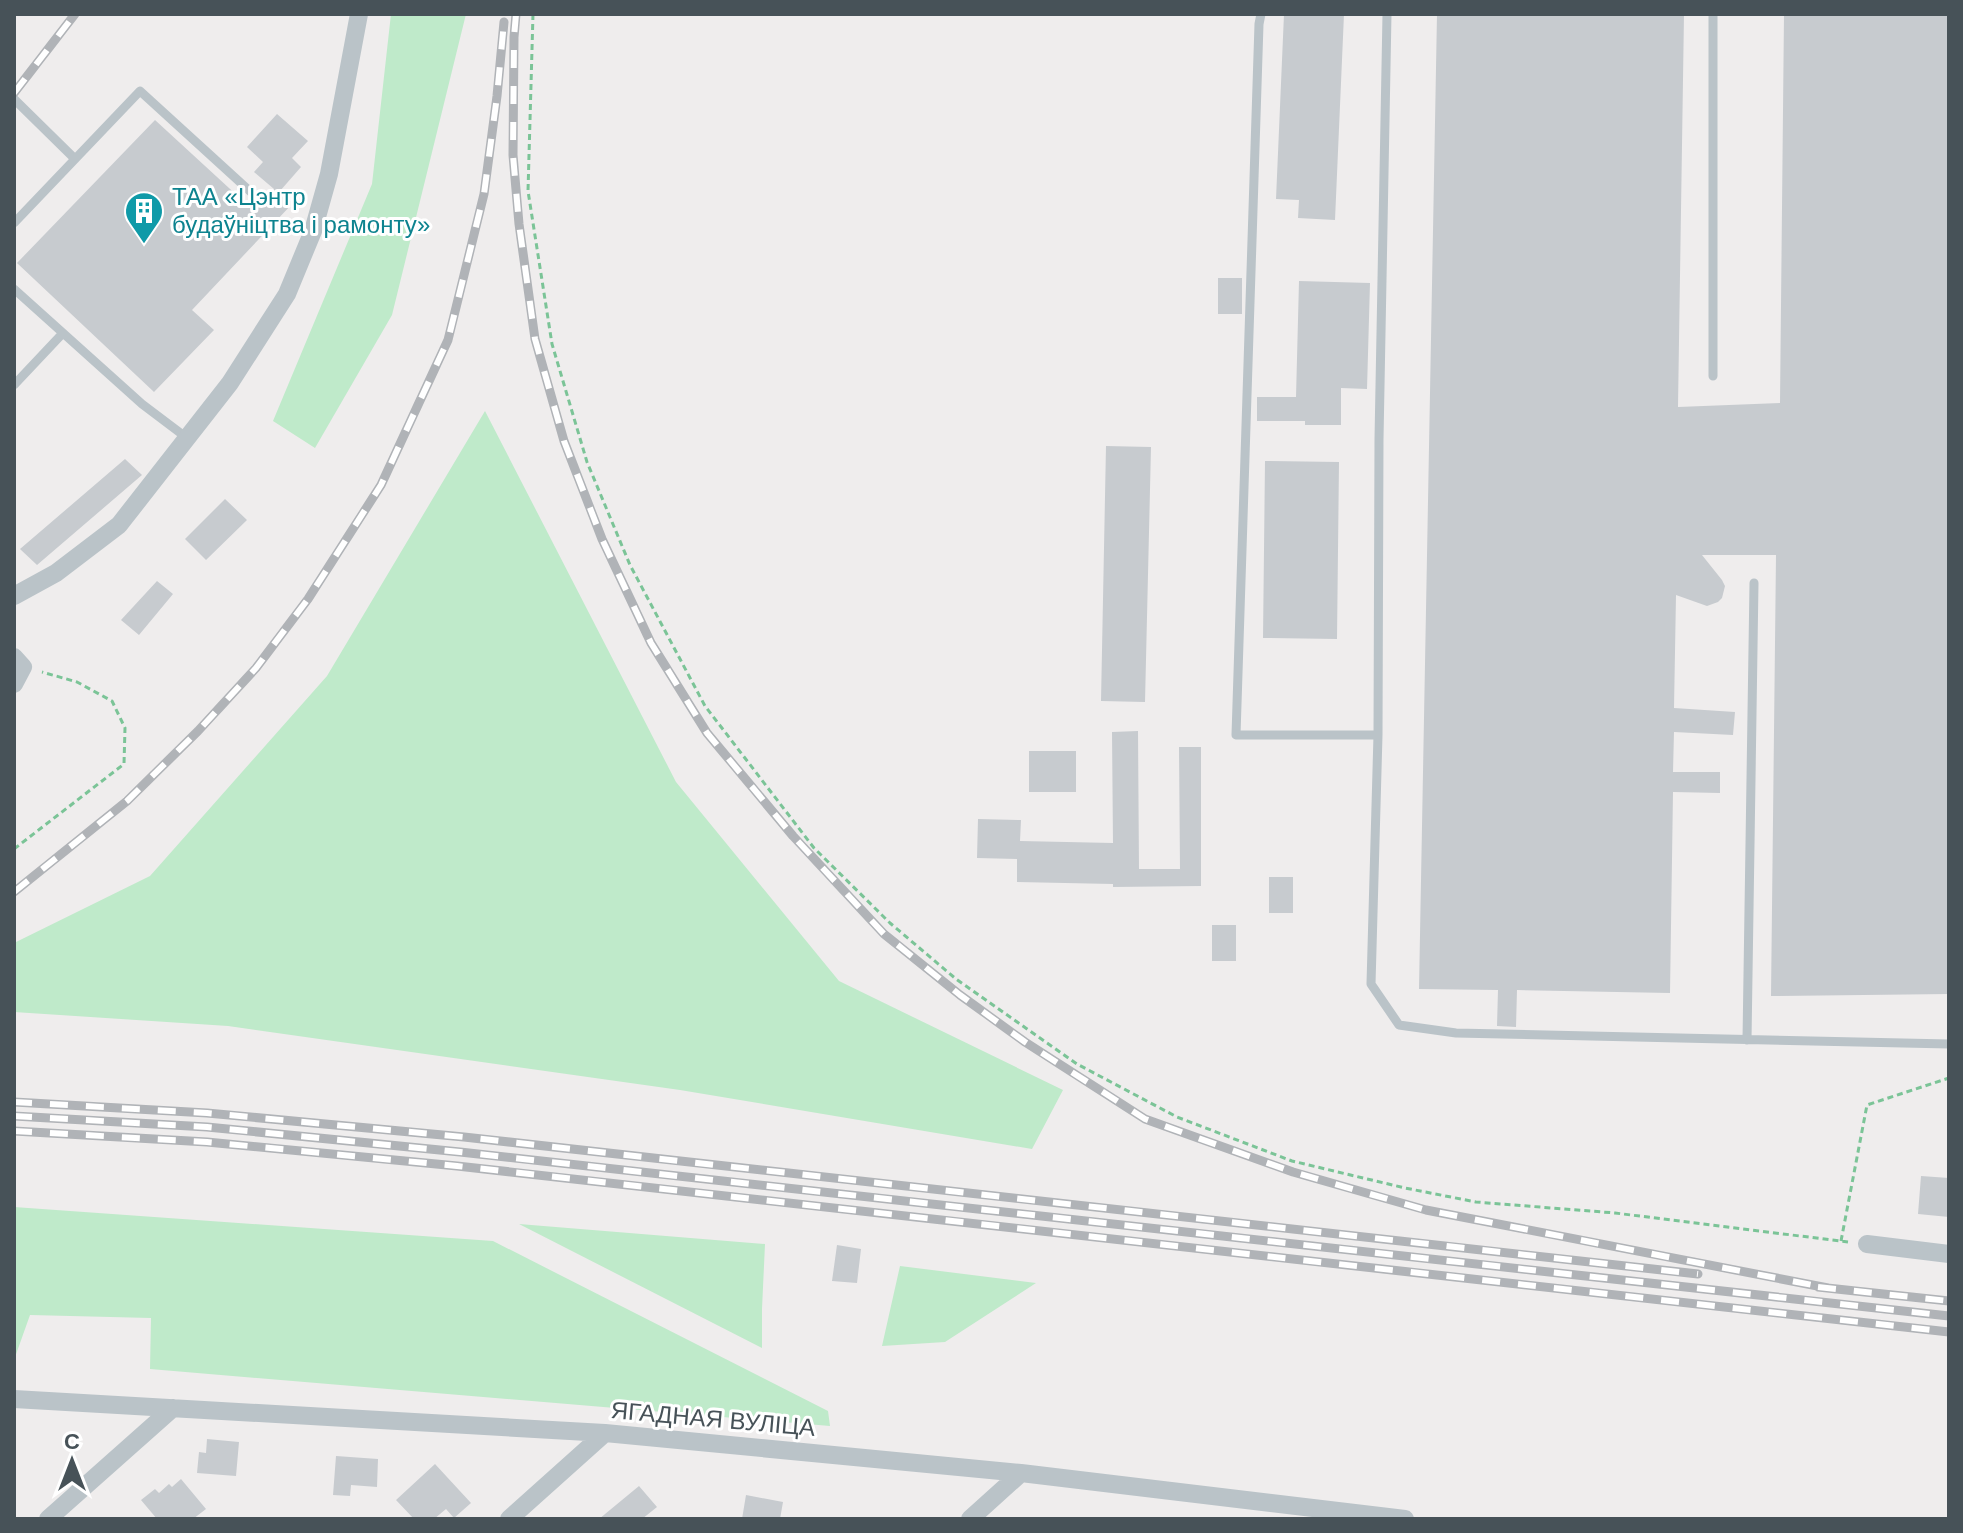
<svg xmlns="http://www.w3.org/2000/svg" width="1963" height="1533" font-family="Arial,sans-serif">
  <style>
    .green { fill: #bfeaca }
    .building { fill: #c7cbcf }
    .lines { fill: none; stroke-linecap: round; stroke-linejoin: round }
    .path { stroke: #7bc497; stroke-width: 3; stroke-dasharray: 6 4; stroke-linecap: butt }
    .service { stroke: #bac3c8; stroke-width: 9 }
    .minor { stroke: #bac3c8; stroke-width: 18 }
    .rail-casing { stroke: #b0b3b7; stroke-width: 9 }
    .rail { stroke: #fff; stroke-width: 6; stroke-dasharray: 18; stroke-linecap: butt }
    .labels { text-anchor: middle; stroke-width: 6; stroke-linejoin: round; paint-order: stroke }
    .culture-label { font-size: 24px; fill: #0d838f; stroke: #fff; text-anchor: start }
    .street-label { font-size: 24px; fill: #475258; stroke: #fff }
  </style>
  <rect width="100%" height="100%" fill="#efeded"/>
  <!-- green -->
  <path class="green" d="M391,14H466L392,315L315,448L273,421L372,184Z
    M485,411L676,782L839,981L1063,1090L1032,1149L680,1090L228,1026L14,1012V943L150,876L327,676Z
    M14,1207L493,1241L828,1411L830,1426L150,1369L151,1318L30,1315L14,1360Z
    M519,1224L765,1244L762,1309V1348Z
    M900,1266L1036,1283L945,1342L882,1346Z"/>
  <!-- building -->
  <path class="building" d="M1284,14H1344L1335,220L1298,218L1299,200L1276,199Z
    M1437,14H1684L1678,407L1780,403L1784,14H1949V994L1771,996L1776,555H1702L1722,580L1725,586L1722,598L1718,602L1707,606L1676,595L1674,708L1735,712L1733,735L1674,732L1673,772H1720V793L1673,792L1670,993L1517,990L1516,1027L1497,1026L1498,990L1419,989Z
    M277,114L308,141L292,158L301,167L280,191L293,203L192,310L214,330L154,392L17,263L155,120L254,211L274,189L254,172L263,162L247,147Z
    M1218,278H1242V314H1218Z
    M1299,281L1370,283L1367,389L1341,388V425H1305V421H1257V397H1296Z
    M1106,446L1151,447L1145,702L1101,701Z
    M125,459L142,475L37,565L20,549Z
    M1265,461L1339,462L1337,639L1263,638Z
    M225,499L247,520L206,560L185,539Z
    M157,581L173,594L139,635L121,620Z
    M1138,731L1139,869H1180L1179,747H1201V886L1113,887V884L1017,882V859L977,858L978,819L1021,820L1020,841L1113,843L1112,732Z
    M1029,751H1076V792H1029Z
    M1269,877H1293V913H1269Z
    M1212,925H1236V961H1212Z
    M1921,1176L1949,1178V1217L1918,1214Z
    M837,1245L861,1249L857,1283L832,1281Z
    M207,1439L239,1442L236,1476L197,1473L199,1452L206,1453Z
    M336,1456L378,1459L377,1487L351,1485L350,1496L333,1495Z
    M435,1464L471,1503L454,1518L446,1509L434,1519H414L396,1500Z
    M181,1479L206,1509L193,1519H157L141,1500L155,1489L159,1493L169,1484L172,1487Z
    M639,1486L657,1507L642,1519H599Z
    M746,1495L783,1502L780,1519H742Z"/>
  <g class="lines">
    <!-- path -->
    <path class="path" d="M533,14L528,191L552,344L587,462L630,565L705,706L814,848L890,923L956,979L1077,1064L1177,1117L1292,1161L1405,1188L1476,1202L1615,1213L1848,1242
      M14,849L124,764L125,728L112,701L77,682L42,672
      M1841,1241L1867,1105L1949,1078"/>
    <!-- service -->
    <path class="service" d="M1261,14L1259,24L1236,735H1378
      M1387,14L1379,439L1378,735L1371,984L1399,1025L1456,1033L1949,1044
      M1713,14V376
      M14,99L75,159
      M14,223L140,91L253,194
      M14,289L142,404L187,438
      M14,385L63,333
      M1747,1040L1754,583"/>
    <!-- minor -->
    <path class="minor" d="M14,596L56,573L119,525L230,383L287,294L313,231L329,174L359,14
      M14,657L23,667L14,684
      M1867,1244L1949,1254
      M14,1399L605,1433L1021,1473L1405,1519
      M48,1519L173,1408
      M509,1519L605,1433
      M970,1519L1021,1473"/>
    <!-- rail casing -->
    <g class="rail-casing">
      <path id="rail" d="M516,14L514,37L513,155L519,224L535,339L564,441L602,539L651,643L707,733L793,836L884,934L960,995L1025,1042L1145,1119L1293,1172L1426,1210L1828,1288
        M14,93L75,14
        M14,892L127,801L198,731L256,668L308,599L381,485L448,340L484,194L497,96L504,22
        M14,1102L207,1113L464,1137L1698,1274
        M14,1116L207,1127L460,1152L1949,1316
        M14,1131L207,1142L457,1166L1949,1332
        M1818,1287L1949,1301"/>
    </g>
    <!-- rail -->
    <use href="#rail" class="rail"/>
  </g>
  <!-- icons -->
  <defs>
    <g id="building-pin" transform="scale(2)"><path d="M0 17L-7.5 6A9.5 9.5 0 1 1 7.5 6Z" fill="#0f9aa8" stroke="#fff"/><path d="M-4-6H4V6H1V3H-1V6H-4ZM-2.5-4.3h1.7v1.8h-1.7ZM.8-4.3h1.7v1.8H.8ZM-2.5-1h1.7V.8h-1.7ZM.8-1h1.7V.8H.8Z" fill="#fff"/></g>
  </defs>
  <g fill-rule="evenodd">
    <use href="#building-pin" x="144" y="211"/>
  </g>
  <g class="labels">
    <!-- culture labels -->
    <g class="culture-label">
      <text x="172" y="205">ТАА «Цэнтр<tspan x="172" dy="28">будаўніцтва і рамонту»</tspan></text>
    </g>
    <!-- street labels -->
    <g class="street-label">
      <text transform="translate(713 1419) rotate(5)" y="8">ЯГАДНАЯ ВУЛІЦА</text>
    </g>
  </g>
  <!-- border -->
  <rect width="1963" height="1533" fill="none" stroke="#475258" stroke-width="32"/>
  <!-- north arrow -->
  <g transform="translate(72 1461)" stroke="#ffffff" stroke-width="6" paint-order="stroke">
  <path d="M0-6L14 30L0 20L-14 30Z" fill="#475258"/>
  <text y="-12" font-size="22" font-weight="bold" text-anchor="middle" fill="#475258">С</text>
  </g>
</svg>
